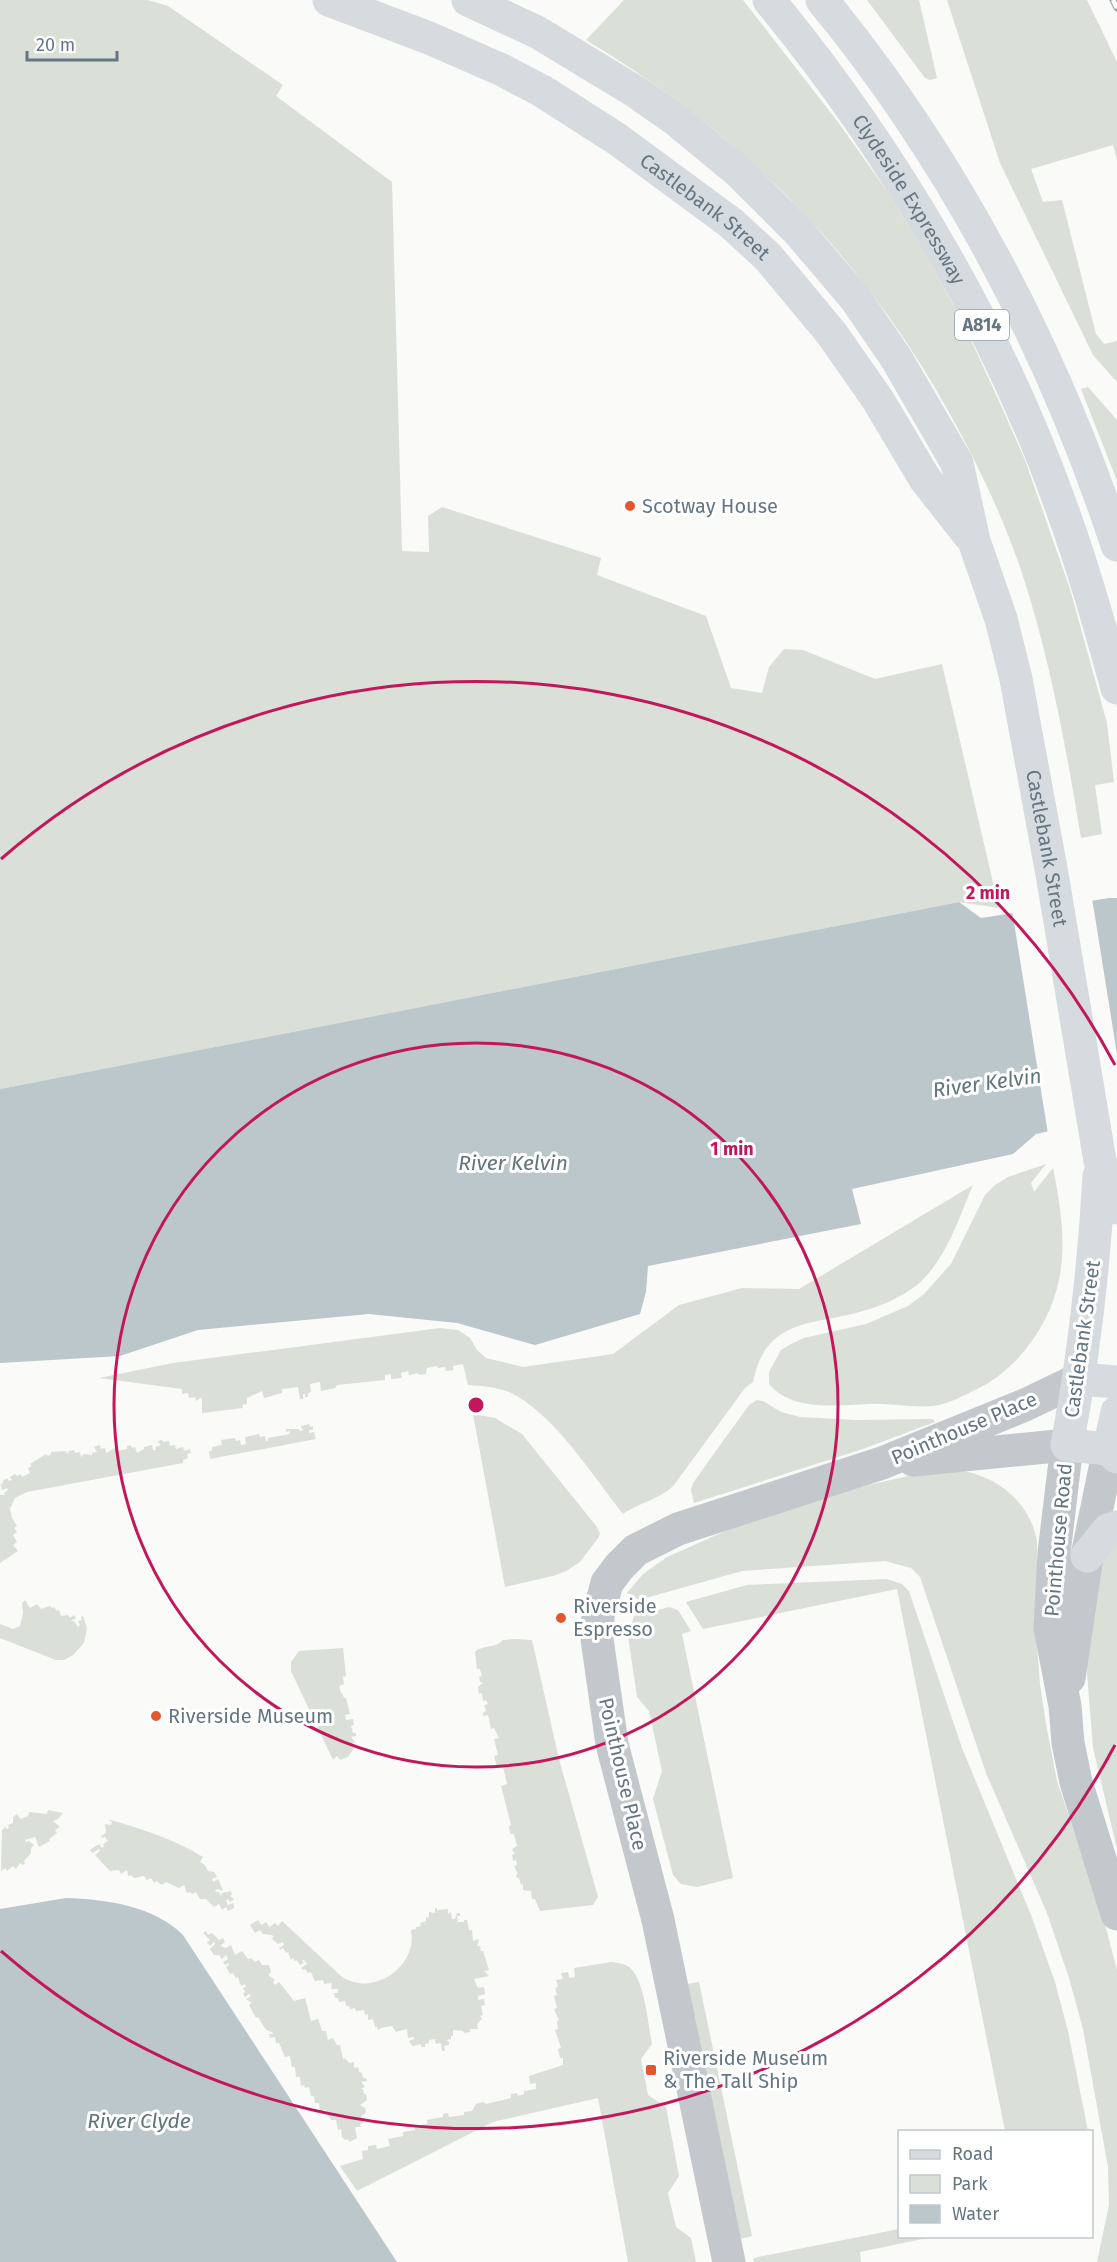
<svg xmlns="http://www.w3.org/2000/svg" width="1117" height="2262" font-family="'Fira Sans',sans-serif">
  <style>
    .green { fill: #dadfd7 }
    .water { fill: #bbc7cb }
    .pier { fill: #fafaf8 }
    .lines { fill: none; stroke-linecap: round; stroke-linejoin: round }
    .minor { stroke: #c3c8cc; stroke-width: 33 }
    .major { stroke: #d6dbdf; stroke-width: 33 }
    .rail-casing { stroke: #a2aab0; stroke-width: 7 }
    .rail { stroke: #fff; stroke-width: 4.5; stroke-dasharray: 14; stroke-linecap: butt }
    .ring { fill: none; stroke: #c2185b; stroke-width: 3 }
    .poi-dot { fill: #e4572e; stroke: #fff; stroke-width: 2 }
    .labels { text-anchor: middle; stroke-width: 6; stroke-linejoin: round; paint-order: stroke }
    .shield { fill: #fff; stroke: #939fa8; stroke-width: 1.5 }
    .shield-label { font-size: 18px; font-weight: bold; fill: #657683 }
    .street-label { font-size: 20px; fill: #657683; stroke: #fff }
    .poi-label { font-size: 20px; fill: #657683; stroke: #fff; text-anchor: start }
    .water-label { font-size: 21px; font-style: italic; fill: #60757c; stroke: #fff }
    .centre { fill: #c2185b; stroke: #fff; stroke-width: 3 }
    .ring-label { font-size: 18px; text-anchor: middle; font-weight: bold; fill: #c2185b; stroke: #fff; stroke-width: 6; stroke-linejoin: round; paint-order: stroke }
  </style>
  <rect width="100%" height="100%" fill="#fafaf8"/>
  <!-- green -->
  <path class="green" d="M0,0H148L168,6L283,85L276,96L392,182L402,551L429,552L428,516L442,507L601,558L597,575L706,616L731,688L762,693L769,667L784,649L803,650L875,679L942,664L999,908L959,902L0,1089Z
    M624,0H743L838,122L889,194L926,255L965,327L999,401L1025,460L1070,589L1107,723L1114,782L1095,785L1102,834L1081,838C1066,747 1050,658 1021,570C1006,526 986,482 964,440C875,269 751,139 586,40Z
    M867,0H919L937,78L930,80L925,78Z
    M947,0H1087L1117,62V160L1113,145L1031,169L1043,202L1062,200L1096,334L1104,344L1117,341V382L1093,355L1000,163Z
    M1088,387L1117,420V481L1081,389Z
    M1046,1164L1031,1183L1034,1192L1053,1168C1067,1236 1071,1293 1025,1350C1011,1367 995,1381 975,1390C963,1396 946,1405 933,1406C912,1408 890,1403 869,1404C836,1405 793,1412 769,1384V1372L781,1350L791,1344L804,1338L866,1324L908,1306L924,1294L951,1264L985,1195L995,1185L1008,1177Z
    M973,1185C958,1220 946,1260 917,1285C902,1297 881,1306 863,1311C812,1326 766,1317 753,1382L745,1388L674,1485C659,1500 640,1502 623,1514C594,1477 552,1411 509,1392C496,1387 481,1386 468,1385L463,1364L453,1366V1370L446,1371L445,1367L438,1368L437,1366L427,1368L426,1374L419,1375L418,1373L409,1375L408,1371L401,1373L402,1378L391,1379V1374L385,1375V1380L337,1385L335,1388L321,1391L320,1382L310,1384L311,1392L308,1393V1397H305V1394H303V1399H300L298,1387L282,1389V1393L264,1398L262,1391L247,1398V1404L242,1405L243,1408L202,1413V1397L196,1401L195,1397L189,1398L188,1393L182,1394V1389L99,1378L173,1363L440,1328L458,1330L470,1338L477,1350L486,1358L523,1367L613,1354L679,1305L742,1288L799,1289Z
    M757,1400L763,1401L781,1412L800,1417L856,1420L933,1419L935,1422L863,1449L694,1503L691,1490L693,1483L749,1405Z
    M473,1414L495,1418L522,1434L597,1527L600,1534L598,1538L580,1562L566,1571L553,1576L505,1587Z
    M309,1424L310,1427L313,1426V1430H309V1433L314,1432L316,1439L210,1459L209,1451H212V1447L222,1445L221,1440L235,1438L236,1441L240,1440L241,1445L246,1444L245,1437L259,1434L260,1437L265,1436L266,1441H268V1438L290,1434V1431L286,1432V1429H299L300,1431L304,1430L302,1429L301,1426Z
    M162,1440L163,1442L169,1441L170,1446L175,1445L176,1449L183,1447L184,1451L190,1449L191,1453L187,1454L188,1458L183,1460V1463L27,1492L15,1498L10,1509L12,1518L17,1526L14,1528L17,1532L13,1535L17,1542L13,1545L18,1551L0,1563V1495H5L4,1493L8,1490L7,1488L2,1490L0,1483L2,1485L3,1481L7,1478L9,1481L12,1480L10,1477L15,1474L17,1476L21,1474L22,1477L30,1473L28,1468L32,1466L30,1464L46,1454L48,1456L51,1454V1452L66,1451L67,1454L69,1451L74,1450L75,1453L80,1452L81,1457L84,1454L92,1455V1453L97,1452L94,1447L100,1445L101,1449L105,1448L106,1453L115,1448L116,1451L127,1449V1446L131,1445L132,1448L135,1447L137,1453L144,1449V1447L152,1445L153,1450H156L155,1447L161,1445L157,1441Z
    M959,1470C997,1476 1030,1502 1037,1541V1646L1040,1684L1046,1724L1057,1781L1103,1917L1117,1970V2262H1097L1109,2205L1108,2167L1083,2029L1069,1978L1047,1913L986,1773L920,1577L911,1568L885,1561L742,1571L639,1600L627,1593L643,1574L667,1557L748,1521L868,1485L913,1475Z
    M1117,1540V1849L1093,1748L1087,1673L1088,1643L1100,1562Z
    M887,1579L902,1584L909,1591L962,1748L1031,1915L1055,1982L1068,2031L1088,2131H1005L897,1589L703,1629L686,1602L747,1585Z
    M25,1600L30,1608L37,1604L41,1609L50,1606L52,1608L54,1607L57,1611L59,1610L61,1616L68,1615L70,1618L74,1615L76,1618L71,1621H74L78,1627L80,1625L78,1621L82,1620L81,1617L83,1616L87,1628L84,1643L73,1655L64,1660H56L0,1638V1624L13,1629L20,1626L23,1613L22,1603Z
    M669,1607L678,1610L691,1631L682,1634L733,1878L697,1887L681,1884L673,1875L653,1799L662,1771L649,1711L637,1697L628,1636L634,1616Z
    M515,1639L532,1640L559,1759L598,1897L593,1905L540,1911L535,1899H532L531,1891L523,1890V1884L521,1885L519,1878H517L516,1875L518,1874L514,1866L517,1865L516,1860L513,1861L512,1855L515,1854L512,1849L517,1846L514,1834H510L509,1826L511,1825L501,1786L507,1784L503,1767H497L494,1756L498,1755L494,1739L499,1738L494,1728L491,1729L488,1715L483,1716V1713L486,1711L484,1705L488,1704L486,1700L483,1701L482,1693L479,1694L478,1687L483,1683L480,1682L479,1677L482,1676L480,1669H477L475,1652C481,1645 495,1649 503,1640Z
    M343,1648L346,1676L343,1677L344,1684L339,1686L341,1693H342L344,1698H346L350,1714L345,1715L346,1720L353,1719L354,1725L351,1726L353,1733H356V1736L351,1737L355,1742L352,1743L354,1748L348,1757L340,1760L337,1756L333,1760L291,1671V1662L299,1651Z
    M48,1810L63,1813L58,1819L53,1821L60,1827L55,1830L57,1833L49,1839L50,1841L39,1847L35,1837L25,1840L26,1842L29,1841L34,1845L31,1848V1853L24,1861L25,1863L23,1865L20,1863L16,1869L13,1866L7,1871L5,1868L1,1871L2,1830L5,1827L7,1829L9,1828L8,1825L13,1823V1817L17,1814L21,1819L28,1816L29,1812L47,1814Z
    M107,1819C140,1828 174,1839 203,1857L200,1862L205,1865L208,1871L214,1872L217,1877L212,1879L213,1882L218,1879L223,1890L221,1891L219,1889L215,1890L216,1892H219L221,1896L222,1893L231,1891L232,1894L230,1896L234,1899L230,1902L228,1899L226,1901L228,1905L234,1903V1908L228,1911L226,1907L222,1910L219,1904L214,1907L206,1899H200L196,1892L192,1894L190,1892L187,1893L184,1885L179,1888L166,1882L162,1885L156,1881L154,1883L151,1878L147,1880L144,1876L134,1878L131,1875L128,1876L127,1870L121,1874L119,1870L110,1871L95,1855L100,1851L99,1849L93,1853L90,1850L99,1844L102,1848L104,1846L103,1844L108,1841L105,1837L102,1838L101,1836L106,1833L105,1824L111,1825L112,1822Z
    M435,1908H437V1910L448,1909V1914L451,1912L452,1919H455L457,1913H460V1916H457L458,1922H464V1920H467L469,1930H472L473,1941L479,1939L477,1946H480L481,1951H483L489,1970L484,1971L489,1976L474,1979L478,1988L484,1987L485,1994L478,1996V2000L484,1999L485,2005L481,2006L483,2015L480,2016L482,2019L477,2024L478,2029H470V2032L464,2033L463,2031L453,2030V2036H451V2039L446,2040L449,2042V2045L444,2046L445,2051H442L441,2043L436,2044L435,2039L429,2040V2043L425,2044V2047H421V2044L412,2046L409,2041L414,2039V2037L408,2038L407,2029L396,2032L392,2026L381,2028L378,2030L377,2027H375L373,2019L368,2020V2014L365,2015L364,2010L356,2011L355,2008L350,2009L349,2006H346L345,2001L339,2002L338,1998H335L334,1993H338V1989H331L332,1983L324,1984L323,1980L315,1981L311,1972L308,1973L305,1969L303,1970L301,1968L307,1964L304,1960H302L304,1963L300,1965L297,1960L295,1961L293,1958L291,1960L288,1952L286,1953L283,1948L280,1950L279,1948L284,1945L283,1942L278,1944L271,1938L274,1937L272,1935L263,1934L260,1930L255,1933L250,1925L258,1920L261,1925L266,1922L271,1929L270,1927L275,1923L278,1926L282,1921L342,1977C373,1997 418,1967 411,1930L416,1929V1927L421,1926L420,1923L426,1921V1918L429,1917V1912L435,1913Z
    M206,1931L208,1935L212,1933L219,1940L223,1938L225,1942L221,1945L222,1947L226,1948L231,1945L235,1955L242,1951L248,1959L251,1958L255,1962L259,1960L262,1965H269L271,1972L268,1975L275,1980L273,1982L275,1985L279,1982L294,2001L305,1998L311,2021L318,2019L322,2031H326L328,2040L333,2038L337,2045H340L343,2059L345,2058L349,2063L354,2062V2068L358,2067L359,2072L362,2073L363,2078H366L367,2081L361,2082L365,2087L360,2089H363L364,2094H366L367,2100L360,2105L365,2108L366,2113L361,2116L363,2123L360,2124L361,2127H355L357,2138L349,2142L348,2139L345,2140L342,2137L341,2129L338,2130L336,2120H331L326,2110L320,2111L319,2103H315L314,2096H311L309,2087L305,2088L304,2085L301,2086L300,2077H296L295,2067H292L290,2056L285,2057L279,2043H276L275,2037L270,2038L269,2034H273L272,2032L266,2030L258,2017L256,2018L249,2005L252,2003L246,1999L251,1996L249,1994L245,1997L243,1994L245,1992L243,1988L246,1987L245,1984L241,1986L238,1977L236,1978L233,1973L230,1974L226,1967L229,1965L228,1963L225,1965L223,1962L228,1959L226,1955L222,1959L219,1955H214L210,1949L215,1944L214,1942L210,1946L207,1942L210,1940L203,1933Z
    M611,1962C618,1963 623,1963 629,1967C645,1979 648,2025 652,2044L641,2059L648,2095L666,2107L679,2176L668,2193L676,2227L691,2238L696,2262H628L598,2098L493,2122L357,2191L340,2166L363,2159L362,2151L368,2150V2146L376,2145L377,2149L390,2146L388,2139L403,2136V2132L415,2130L414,2126L427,2124V2120L443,2117V2114L448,2113L449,2117L464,2115V2112L472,2111L476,2104L484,2102L486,2104L511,2098V2094L517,2093L518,2096L524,2094V2091L536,2089V2083L530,2084L529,2076L563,2065V2058H560L558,2049L561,2048L555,2030L558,2029L557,2021L559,2020L554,2009L557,2008L554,1996L557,1995L555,1988L558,1987L556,1980L563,1979L561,1973L568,1972L569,1978L575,1977L574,1968Z
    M699,1982L752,2236L740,2239L687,1984Z
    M899,2229L900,2236L932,2237L860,2252L861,2262H754L753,2259L758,2257Z"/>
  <!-- water -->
  <path class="water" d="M1109,898H1117V1116L1036,1134L1013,1154L852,1189L861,1224L648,1266L646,1292L640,1314L535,1345L457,1323L369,1314L198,1330L120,1356L0,1363V1089L959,902L981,918Z
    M66,1898C104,1899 155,1906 183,1935L397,2262H0V1909Z"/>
  <!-- pier -->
  <path class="pier" d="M1092,898L1117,1054V1119L1048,1134L1012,910Z"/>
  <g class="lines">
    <!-- minor -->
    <path class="minor" d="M913,1460L1067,1445L1054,1553L1050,1628L1065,1706L1068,1743L1076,1782L1117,1914
      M1069,1678L1087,1556L1109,1449
      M729,2262L658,1920L612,1744L597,1639L598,1616L607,1583L619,1567L636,1550L678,1529L882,1463L1025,1405L1079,1379"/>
    <!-- major -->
    <g class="major">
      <path id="s1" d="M329,0L429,38L502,70L542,91L617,139L731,223L768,257L832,334L878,400L925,479L969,535"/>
      <path id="s2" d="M468,0L537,32L636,92L676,120L739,172L798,231L855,298L896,358L957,463L974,541L1001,619L1016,679L1052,874L1100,1161L1117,1208"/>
      <path id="s3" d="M769,0C890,147 997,326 1061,506C1083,566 1100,627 1117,688"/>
      <path d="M822,0C953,159 1053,350 1117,545"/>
      <path d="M1099,1176C1094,1266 1084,1356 1067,1445L1109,1449L1117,1457"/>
      <path d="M1079,1379L1117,1382"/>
      <path d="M1109,1449L1117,1412"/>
      <path d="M1087,1556L1108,1530L1117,1527"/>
    </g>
    <!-- rail casing -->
    <g class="rail-casing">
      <path id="rail" d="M1113,0L1117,8"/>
    </g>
    <!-- rail -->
    <use href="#rail" class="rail"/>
  </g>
  <!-- distance rings -->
  <g class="ring">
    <circle cx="476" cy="1405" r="362"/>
    <path d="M1115 1745A724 724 0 0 1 1 1951M1 859A724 724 0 0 1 1115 1065"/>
  </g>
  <!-- markers -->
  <g class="poi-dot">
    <circle cx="630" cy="506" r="6"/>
    <circle cx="561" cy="1618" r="6"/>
    <circle cx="156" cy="1716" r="6"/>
    <rect x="645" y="2064" width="12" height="12" rx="3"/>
  </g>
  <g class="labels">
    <!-- shield labels -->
    <rect class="shield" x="955" y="310" width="54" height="30" rx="4.5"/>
    <g class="shield-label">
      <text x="982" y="331">A814</text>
    </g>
    <!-- street labels -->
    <g class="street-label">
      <text dy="7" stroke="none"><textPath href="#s3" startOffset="244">Clydeside Expressway</textPath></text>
      <text dy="7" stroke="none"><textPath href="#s1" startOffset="432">Castlebank Street</textPath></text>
      <text dy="7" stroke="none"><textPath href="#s2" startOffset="1084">Castlebank Street</textPath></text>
      <text transform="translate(1082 1339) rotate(-82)" y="7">Castlebank Street</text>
      <text transform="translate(964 1428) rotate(-23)" y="7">Pointhouse Place</text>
      <text transform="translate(1058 1540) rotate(-85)" y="7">Pointhouse Road</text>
      <text transform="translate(623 1774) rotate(77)" y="7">Pointhouse Place</text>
    </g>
    <!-- poi labels -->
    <g class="poi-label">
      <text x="642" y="513">Scotway House</text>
      <text x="573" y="1613">Riverside<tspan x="573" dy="23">Espresso</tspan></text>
      <text x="168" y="1723">Riverside Museum</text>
      <text x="663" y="2065">Riverside Museum<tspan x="663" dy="23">&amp; The Tall Ship</tspan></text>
    </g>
    <!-- water labels -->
    <g class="water-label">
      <text transform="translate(987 1083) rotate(-8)" y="7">River Kelvin</text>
      <text x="513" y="1170">River Kelvin</text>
      <text x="139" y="2128">River Clyde</text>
    </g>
  </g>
  <circle cx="476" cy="1405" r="9" class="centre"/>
  <g class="ring-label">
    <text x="988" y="899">2 min</text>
    <text x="732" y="1155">1 min</text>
  </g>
  <!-- legend -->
  <rect x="898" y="2130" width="195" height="108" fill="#ffffff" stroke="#c1c8cd" stroke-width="1.5"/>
  <rect x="910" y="2150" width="30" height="9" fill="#d6dbdf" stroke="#c1c8cd" stroke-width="1.5"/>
  <text x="952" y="2160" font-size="18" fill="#657683">Road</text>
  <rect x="910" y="2175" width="30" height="18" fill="#dadfd7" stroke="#c1c8cd" stroke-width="1.5"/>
  <text x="952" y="2190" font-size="18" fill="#657683">Park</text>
  <rect x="910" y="2205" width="30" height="18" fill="#bbc7cb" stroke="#c1c8cd" stroke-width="1.5"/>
  <text x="952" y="2220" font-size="18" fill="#657683">Water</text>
  <!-- scale -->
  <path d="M27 51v9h90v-9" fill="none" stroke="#657683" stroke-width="3"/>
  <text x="36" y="51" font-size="18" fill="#657683" stroke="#ffffff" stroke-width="4.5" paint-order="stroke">20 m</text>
</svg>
